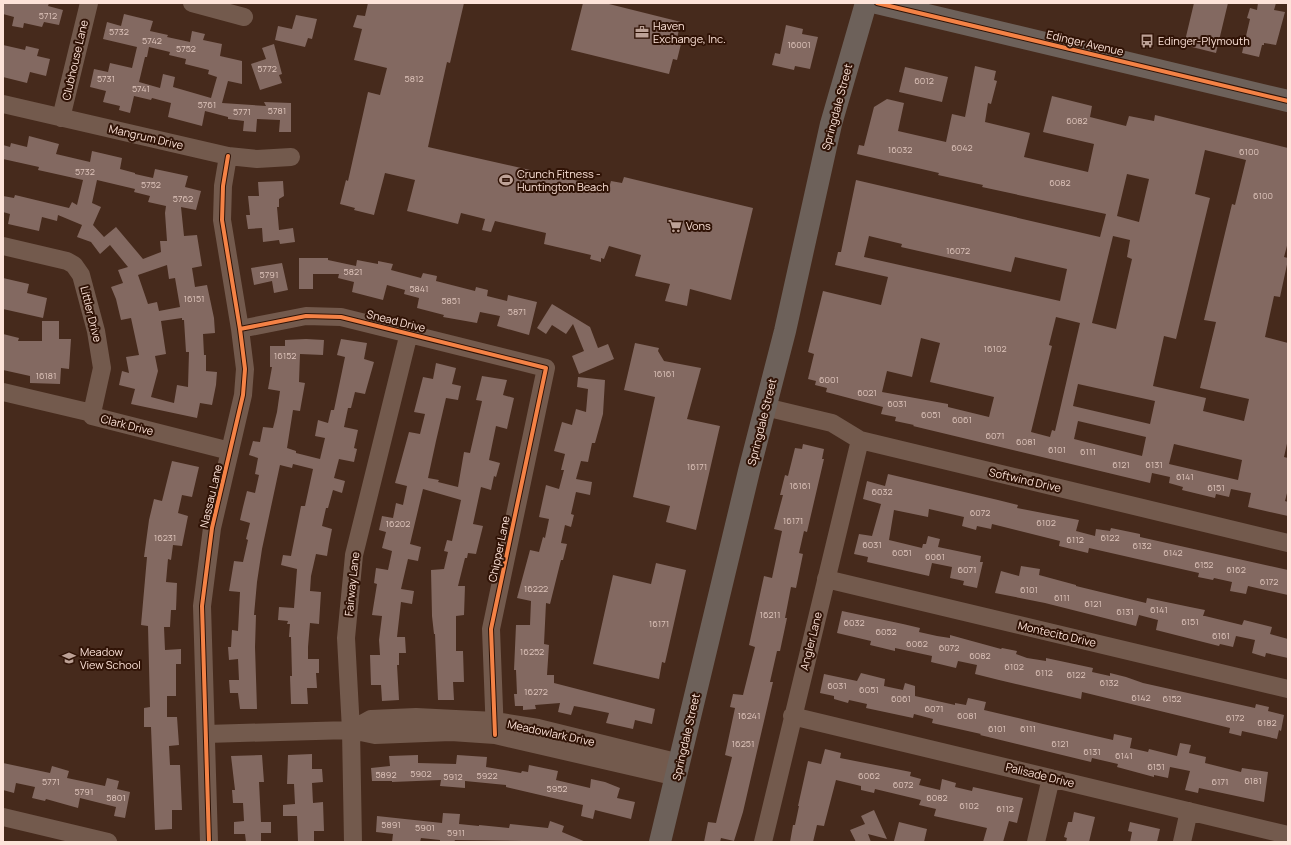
<svg xmlns="http://www.w3.org/2000/svg" width="1291" height="845" font-family="Manrope,sans-serif">
  <style>
    .building { fill: #836961; fill-rule: evenodd }
    .lines { fill: none; stroke-linecap: round; stroke-linejoin: round }
    .minor { stroke: #735a4d; stroke-width: 18 }
    .major { stroke: #6d615a; stroke-width: 22 }
    .cycleway-casing { stroke: #301306; stroke-width: 6 }
    .cycleway { stroke: #f48246; stroke-width: 4 }
    .labels { text-anchor: middle; stroke-width: 4; stroke-linejoin: round; paint-order: stroke }
    .number-label { font-size: 9px; fill: #dec4bb }
    .poi-label { font-size: 11px; fill: #fde3d9; stroke: #301306; text-anchor: start }
    .street-label { font-size: 11px; fill: #fde3d9; stroke: #301306 }
  </style>
  <rect width="100%" height="100%" fill="#462a1c"/>
  <!-- building -->
  <path class="building" d="M3,3H49L48,6L63,10L59,25L44,22L42,27L24,23L23,28L12,26L14,17L3,14Z
    M368,3H464L450,63L447,62L428,147L609,188L611,181L622,183L624,177L753,208L731,300L690,289L687,306L665,301L670,284L635,276L641,255L609,246L604,259L601,258V262L590,259L591,255L544,244L546,233L495,221L491,232L482,230L485,219L461,213L458,224L407,211L415,180L385,173L374,215L354,210L355,208L340,204L346,180L348,181L368,92L380,95L387,68L354,60L362,29L353,27L357,15L365,16Z
    M583,3H605L681,22L677,38L682,40L677,60L673,59L669,74L571,50Z
    M1194,3H1228L1216,53L1184,45Z
    M1258,3H1276L1274,10L1285,12L1276,45L1264,43V45H1262L1259,57L1242,53L1250,19L1247,18L1250,8L1257,10Z
    M124,14L153,21L150,31L168,35L167,37L190,42L192,31L205,34L203,40L222,44L220,56L242,61V84L228,81L222,103L266,106L264,102L291,103V132H279L280,120L257,119L256,132L243,131L244,121L228,119V117L205,111L202,126L168,117L171,103L152,98L151,100L134,96L130,113L119,110L120,106L103,102L106,91L90,87L94,69L108,72L110,63L132,68L137,47L103,39L107,22L121,26ZM149,47L170,52L169,55L186,59L185,64L209,70L208,74L217,77L211,98L173,87L175,77L163,74L160,88L139,82L145,57H147Z
    M296,15L317,19L312,39L308,38L305,47L275,40L278,26L292,29Z
    M786,25L803,29L802,34L818,37L810,69L795,66L794,70L772,65L775,53L780,54Z
    M274,44L282,74L279,75L282,83L260,90L251,64L266,59L262,48Z
    M3,45L25,50L26,46L39,49L37,56L50,59L46,76L30,72L27,83L3,77Z
    M975,66L996,71L994,80L997,81L991,104L988,103L985,122L1030,133L1024,157L1088,172L1094,144L1043,132L1052,96L1092,106L1090,117L1126,126L1129,116L1154,121L1155,115L1288,148V242L1284,257L1288,258V260L1280,297L1274,296L1265,337L1288,343V439L1284,457L1288,458V489L1285,501L1288,502V516L1248,507L1251,493L1231,489L1229,497L1216,494L1215,498L1182,490L1183,487L1169,483L1170,477L1152,473L1150,483L913,426L914,425L895,421L896,417L881,414L883,407L826,392L827,388L815,385L816,381L808,379L814,354L808,352L823,291L881,305L888,277L835,265L838,252H841L856,180L1100,237L1106,214L982,187L983,185L938,175L939,173L857,154L859,145L864,146L874,107L887,99L904,103L898,131L946,142L952,114L965,117ZM1205,150L1246,160L1235,205L1232,204L1204,320L1216,322L1200,388L1249,399L1244,421L1203,411L1206,398L1153,386L1164,336L1176,339L1210,198L1195,194ZM1127,174L1149,179L1139,222L1117,216ZM869,236L902,244L901,247L1011,272L1015,257L1067,269L1060,301L864,257ZM1113,236L1130,240L1127,257L1132,259L1116,329L1092,323ZM1056,317L1080,323L1055,431L1052,430L1050,437L1031,432L1052,346L1049,345ZM921,338L940,343L930,382L994,397L989,417L948,407V404L882,392L887,371L912,377ZM1078,384L1155,401L1150,424L1073,406ZM1078,421L1146,437L1142,456L1074,439ZM1174,444L1242,460L1238,480L1169,464Z
    M905,67L948,77L942,102L899,92Z
    M29,136L59,144L56,154L90,162L92,151L122,158L120,169L135,173V174L153,178L155,169L188,176L185,187L201,191L196,210L181,207L184,236L197,235L202,266L192,268L195,287L207,285L214,318L215,333L203,334L204,355H206V371L217,372L216,385L212,405L200,403L197,418L131,404L135,389L119,385L122,371L129,373L126,357L139,355L131,318L121,320L116,299L111,287L123,283L118,270L128,267L110,245L100,254L91,242L77,237L82,225L58,215L57,221L42,217L39,231L8,224L10,214L3,212V196L14,198L15,195L69,208L72,202L77,205L83,180L38,170L39,167L3,159V145L10,147L11,143L27,147ZM97,180L135,189L134,192L150,196L148,202L166,206L165,213L167,241H160L161,252L143,259L116,227L104,237L93,225L101,207L92,203ZM167,265L169,279L175,278L180,307L159,311L157,302L148,304L138,275ZM182,318V320H184L186,352H189L188,387L177,385L174,403L151,397L158,371L155,356L166,354L161,321Z
    M283,181L284,196L279,199V207H277L279,230L293,228L295,242L280,244L279,240L263,242L262,228L248,229L246,215H250L248,196H259L258,182Z
    M299,258H328V260L356,266L357,260L378,264V261L393,264L391,270L421,278L423,273L437,276L436,281L475,291L476,287L488,290L487,296L507,301L508,295L537,302L529,335L497,326L500,316L480,312L477,323L443,317L444,315L417,308L419,298L404,294L405,290L387,285L383,300L352,292L354,282L338,278L339,274H313V289H299Z
    M282,263L288,290L274,293L272,281L254,285L251,268Z
    M3,278L29,284L27,293L47,298L43,318L3,309Z
    M552,304L590,327L598,348L608,344L614,359L579,374L572,356L584,351L573,324L566,334L552,325L546,334L537,328Z
    M42,321H59V339H71L69,369L61,368L60,384L30,383V376L3,370V334L19,338L18,341H42Z
    M306,339L324,340L323,355L300,354L299,382L305,383L300,411L293,410L287,448L296,451V453L320,459L325,438L315,436L318,420L328,423L331,410H334L345,357L337,355L341,339L367,343L364,359L374,362L365,394L355,392L351,408H348L344,427L358,430L354,448L357,449L354,462L339,459L334,478L345,481L342,493L333,490L328,508H326L322,526L332,529L329,544L327,556L316,554L311,576L310,591L321,592L319,624L310,623L308,647V659H319V673H316L317,688H307L308,704H291L290,676H292L291,637H289L290,624H287L288,621L278,620L279,607L294,608L297,569L281,565L283,555L291,556L301,506H305L313,469L293,464L292,468L280,465L262,549L257,582L254,615H256L255,647L257,709H240L238,693H230L229,680H239L238,659L229,660L228,647H231L232,630L238,631L240,592L229,591L234,561L243,562L248,540L246,539L250,523L240,520L243,507L247,491L255,493L259,475L255,474L258,458L249,455L253,441L260,442L263,427L273,428L277,412L280,391L268,389L272,367H270V346H285V340Z
    M635,343L659,348L658,351L664,361L701,368L687,419L720,426L696,530L666,522L670,506L633,497L655,397L624,390Z
    M436,363L456,368L452,384L461,386L458,400L446,398L436,441L428,478L439,480L438,482L458,487L464,452L470,453L482,401L476,400L482,376L507,380L503,395L514,398L507,429L496,426L489,460L500,463L496,477L494,476L491,490L481,487L473,524L483,526L476,554L468,553L467,558H465L458,586H465L464,615L456,616V651H463L464,682H453L454,700H438L435,634H434L432,616L431,570L444,569L448,552L444,551L447,540L452,541L461,500L423,489L410,544L421,547L418,561L408,559L401,589L414,591L412,604L401,602L397,637H405L406,653H399V665H397L399,700L382,701L381,685H371L370,655H380L379,640L382,616L372,615L377,584L374,583L376,568L388,570L392,551L382,548L386,532L379,530L382,516L393,518L396,503L403,505L407,486L395,483L409,432L420,434L425,414L414,412L423,377L433,379Z
    M578,377L605,380L603,414L595,443H592L588,462L581,461L576,479L592,482L590,495L576,492L571,514L574,515L571,527L565,525L561,543L567,544L563,560H561L550,604L546,603L544,644L549,645L547,675H554V683L655,709L652,724L635,720L633,729L606,723L609,713L590,709L574,706L571,715L558,712L560,703L535,705L536,709L523,710V706H515L514,694H517L516,670H514L516,625H530L531,601L517,598L530,550L539,552L543,537L545,538L549,519L539,517L546,485L559,489L564,470H561L565,454L554,451L562,422L572,425L576,409L586,412L588,389L577,387Z
    M803,444L824,449L822,459H824L807,532L804,531L799,553L803,554L796,588L791,587L785,618H787L780,651H777L770,682H773L743,812L734,841L721,838L720,842H704L708,822L716,823L732,757L725,755L735,708L730,707L733,694L743,695L755,647L749,645L764,576L772,578L782,531L774,529L783,495H780L785,475L788,476L795,448L802,449Z
    M172,461L199,467L192,497L182,495L178,513L188,516L182,546L173,545L171,560L168,559L166,582L177,583L176,610H171L170,627H164L165,650L181,649V664H176V696H167V717H177L179,745L169,746L170,765H180L182,810H172V829L155,830L151,727H144V708L150,707L148,626L141,625L147,557H144L149,520L154,499L162,501Z
    M888,474L998,500L1018,505L1017,508L1079,520L1076,531L1095,536L1096,529L1110,531L1111,528L1140,534V537L1288,570V595L1248,586L1246,594L1230,591L1232,582L1214,578L1213,580L1198,577L1199,573L1089,548L1088,553L1059,546L1060,541L992,524L991,529L977,526L976,530L962,526L964,517L929,509L928,517L894,510L889,540L922,548L923,544H926L928,536L940,539L938,547L981,556L980,562H983L977,588L963,585L964,581L950,578L952,567L932,563L929,576L867,562L868,557L854,554L859,534L872,536L881,504L863,499L867,481L885,486Z
    M656,563L686,570L665,663L662,662L659,679L593,664L613,575L651,584Z
    M1021,566L1040,569L1039,575L1076,585V586L1146,603L1147,598L1190,607L1205,610L1203,616H1205L1242,625L1244,620L1272,627L1270,634L1288,639V658L1266,653L1265,657L1252,653L1255,640L1236,636L1233,647L1220,644L1219,646L1156,630L1158,620L1139,615L1136,626L1045,603L995,593L1001,571L1019,576Z
    M842,611L903,624L920,628L919,632L937,636L950,638V635L1001,649L1002,648L1017,651L1016,654L1027,658L1046,661V658L1079,665L1093,668L1092,672L1110,676V673L1126,677L1143,683L1255,708L1256,704L1269,707L1268,711L1284,715L1281,731L1279,730L1277,739L1242,731L1241,736L1229,733L1230,728L1082,692L1081,699L999,680L975,674L977,665L958,661L956,668L931,662L932,656L895,648V651L870,645L871,641L837,633Z
    M861,673L885,679L884,686L903,690L905,683L915,686V696L955,705V703L966,705L968,698L986,702L984,710L1043,724L1113,740L1114,734L1132,738L1130,748L1148,752L1149,749L1177,756L1180,743L1191,745L1189,753L1206,757L1205,763L1241,772L1242,768L1268,772L1264,802L1199,788L1198,793L1185,790L1190,771L1170,767L1168,778L1154,775V777L1117,767L1118,764L1092,758L1091,762L1058,754L980,735L981,734L932,723L933,719L914,714L913,718L866,708L867,704L849,700L848,703L834,699V696L820,693L824,674L857,681Z
    M825,749L841,753L840,758L911,772L910,776L921,779L919,785L940,790L942,779L956,783L955,787L972,791L973,787L1023,798L1017,823L1009,821L1003,842H983L987,828L934,816L936,809L919,805L921,800L875,789L874,793L861,790V786L836,780L824,826L817,825L813,842H790L793,825H795L799,806H798L808,761L821,764Z
    M312,754V769H322L323,782L312,783L313,803L323,802L324,831H314V842H298L297,816H283V805L295,804L294,784H287L288,755Z
    M262,755L264,782H259L261,822H271V833H261V842H246L245,834H234V822L244,821L243,803H233L232,790H235L231,756Z
    M418,755V763L456,764L457,755L487,757L486,767L521,773L522,771L528,772L529,765L558,771L556,780L590,788L591,779L605,782L620,788L617,798L635,802L631,819L595,810L593,819L581,816L583,805L506,787V785L465,781V788L440,786L441,780L392,782V781H372L371,768L390,766L389,756Z
    M3,763L50,773L52,766L69,771L67,778L105,786L107,778L119,781L117,789L130,792L125,818L114,816L116,807L80,798L78,808L46,799L45,801L32,798L35,787L16,783L14,793L3,790Z
    M874,810L887,839L868,834L871,842H856L850,830L865,824L861,816Z
    M1074,812L1095,817L1089,842H1066L1067,838L1064,837L1068,822H1072Z
    M443,813L460,814L459,824L479,826V825L509,828L510,824L548,828L550,821L564,826L562,832L586,842L455,840L454,842H440V840L421,838L420,842H392L393,834L376,832L377,816L442,823Z
    M899,822L927,829L924,842L894,841Z
    M1130,822L1160,829L1157,842H1130L1132,832L1128,831Z"/>
  <g class="lines">
    <!-- minor -->
    <path class="minor" d="M192,3L244,17
      M3,104L228,156L257,159L291,157
      M61,118L89,3
      M3,246L67,261L74,265L81,275L96,331L102,368L92,413
      M240,329L306,316L341,317L546,368L491,629L495,735
      M3,392L92,413V416L230,451
      M765,407L832,423L860,440L1288,543
      M826,579L1288,689
      M792,716L1288,835
      M351,730L371,719L416,717L495,721L538,728L680,763
      M206,734L351,730L375,735L451,732L495,735L677,777
      M3,817L108,842
      M209,842L202,606L212,528L243,395L245,369L240,329L222,220L223,186L228,156
      M353,842L351,730L346,638L354,555L409,333
      M763,842L860,440
      M1036,842L1051,778
      M1182,842L1189,811"/>
    <!-- major -->
    <path class="major" d="M877,3L1288,101
      M660,842L749,471L785,331L831,124L866,3"/>
    <!-- cycleway casing -->
    <g class="cycleway-casing">
      <path id="cycleway" d="M877,3L1288,101
        M240,329L306,316L341,317L546,368L491,629L495,735
        M209,842L202,606L212,528L243,395L245,369L240,329L222,220L223,186L228,156"/>
    </g>
    <!-- cycleway -->
    <use href="#cycleway" class="cycleway"/>
  </g>
  <!-- icons -->
  <defs>
    <g id="office-bare" transform="scale(1.08)"><path d="M-6-3h4V-5.5h4V-3h4V5H-6ZM-1-4.5V-3h2v-1.5ZM-6 0V1H6V0Z" fill="#bda297" stroke="#301306" stroke-width="2.5" paint-order="stroke"/></g>
    <g id="bus-bare" transform="scale(1.08)"><path d="M-5-6H5V4H4V6H2V4H-2V6H-4V4H-5ZM-3.5-4V0h7V-4ZM-3.5 1.2v1.5H-2V1.2ZM2 1.2v1.5H3.5V1.2Z" fill="#bda297" stroke="#301306" stroke-width="2.5" paint-order="stroke"/></g>
    <g id="stadium-bare" transform="scale(1.08)"><path d="M0-5a6.5 5 0 1 0 0 10a6.5 5 0 1 0 0-10ZM-3.5-1.8h7v3.6h-7Z" fill="#bda297" stroke="#301306" stroke-width="2.5" paint-order="stroke"/></g>
    <g id="supermarket-bare" transform="scale(1.08)"><path d="M-6-5.5h2.5l.6 2H6L4.5 2H-2.5L-4.4-4H-6ZM-1.5 3.2a1.3 1.3 0 1 0 .1 0ZM3 3.2a1.3 1.3 0 1 0 .1 0Z" fill="#bda297" stroke="#301306" stroke-width="2.5" paint-order="stroke"/></g>
    <g id="school-bare" transform="scale(1.08)"><path d="M0-5L7-2L0 1L-7-2ZM-4 1L0 2.5L4 1V4Q0 6-4 4Z" fill="#bda297" stroke="#301306" stroke-width="2.5" paint-order="stroke"/></g>
  </defs>
  <g fill-rule="evenodd">
    <use href="#office-bare" x="642" y="32"/>
    <use href="#bus-bare" x="1147" y="41"/>
    <use href="#stadium-bare" x="506" y="180"/>
    <use href="#supermarket-bare" x="675" y="226"/>
    <use href="#school-bare" x="69" y="658"/>
  </g>
  <g class="labels">
    <!-- number labels -->
    <g class="number-label">
      <text x="48" y="19">5712</text>
      <text x="119" y="35">5732</text>
      <text x="152" y="44">5742</text>
      <text x="799" y="48">16001</text>
      <text x="186" y="52">5752</text>
      <text x="267" y="72">5772</text>
      <text x="106" y="82">5731</text>
      <text x="414" y="82">5812</text>
      <text x="924" y="84">6012</text>
      <text x="141" y="92">5741</text>
      <text x="207" y="108">5761</text>
      <text x="277" y="114">5781</text>
      <text x="242" y="115">5771</text>
      <text x="1077" y="124">6082</text>
      <text x="962" y="151">6042</text>
      <text x="900" y="153">16032</text>
      <text x="1249" y="155">6100</text>
      <text x="85" y="175">5732</text>
      <text x="1060" y="186">6082</text>
      <text x="151" y="188">5752</text>
      <text x="1263" y="199">6100</text>
      <text x="183" y="202">5762</text>
      <text x="958" y="254">16072</text>
      <text x="353" y="275">5821</text>
      <text x="269" y="278">5791</text>
      <text x="419" y="292">5841</text>
      <text x="194" y="302">16151</text>
      <text x="451" y="304">5851</text>
      <text x="517" y="315">5871</text>
      <text x="995" y="352">16102</text>
      <text x="285" y="359">16152</text>
      <text x="664" y="377">16161</text>
      <text x="46" y="379">16181</text>
      <text x="829" y="383">6001</text>
      <text x="867" y="396">6021</text>
      <text x="897" y="407">6031</text>
      <text x="931" y="418">6051</text>
      <text x="962" y="423">6061</text>
      <text x="995" y="439">6071</text>
      <text x="1026" y="445">6081</text>
      <text x="1057" y="453">6101</text>
      <text x="1088" y="455">6111</text>
      <text x="1121" y="468">6121</text>
      <text x="1154" y="468">6131</text>
      <text x="697" y="470">16171</text>
      <text x="1185" y="480">6141</text>
      <text x="800" y="489">16161</text>
      <text x="1216" y="491">6151</text>
      <text x="882" y="495">6032</text>
      <text x="980" y="516">6072</text>
      <text x="793" y="524">16171</text>
      <text x="1046" y="526">6102</text>
      <text x="398" y="527">16202</text>
      <text x="165" y="541">16231</text>
      <text x="1110" y="541">6122</text>
      <text x="1075" y="543">6112</text>
      <text x="872" y="548">6031</text>
      <text x="1142" y="549">6132</text>
      <text x="902" y="556">6051</text>
      <text x="1173" y="556">6142</text>
      <text x="935" y="560">6061</text>
      <text x="1204" y="568">6152</text>
      <text x="967" y="573">6071</text>
      <text x="1236" y="573">6162</text>
      <text x="1269" y="585">6172</text>
      <text x="536" y="592">16222</text>
      <text x="1029" y="593">6101</text>
      <text x="1062" y="601">6111</text>
      <text x="1093" y="607">6121</text>
      <text x="1159" y="613">6141</text>
      <text x="1125" y="615">6131</text>
      <text x="770" y="618">16211</text>
      <text x="1190" y="625">6151</text>
      <text x="854" y="626">6032</text>
      <text x="659" y="627">16171</text>
      <text x="886" y="635">6052</text>
      <text x="1221" y="639">6161</text>
      <text x="917" y="647">6062</text>
      <text x="949" y="651">6072</text>
      <text x="532" y="655">16252</text>
      <text x="980" y="659">6082</text>
      <text x="1014" y="670">6102</text>
      <text x="1044" y="676">6112</text>
      <text x="1076" y="678">6122</text>
      <text x="1109" y="686">6132</text>
      <text x="837" y="689">6031</text>
      <text x="869" y="693">6051</text>
      <text x="536" y="695">16272</text>
      <text x="1141" y="701">6142</text>
      <text x="901" y="702">6061</text>
      <text x="1172" y="702">6152</text>
      <text x="934" y="712">6071</text>
      <text x="749" y="719">16241</text>
      <text x="967" y="719">6081</text>
      <text x="1235" y="721">6172</text>
      <text x="1267" y="726">6182</text>
      <text x="997" y="732">6101</text>
      <text x="1028" y="732">6111</text>
      <text x="743" y="747">16251</text>
      <text x="1060" y="747">6121</text>
      <text x="1092" y="755">6131</text>
      <text x="1124" y="759">6141</text>
      <text x="1156" y="770">6151</text>
      <text x="421" y="777">5902</text>
      <text x="386" y="778">5892</text>
      <text x="487" y="779">5922</text>
      <text x="869" y="779">6062</text>
      <text x="453" y="780">5912</text>
      <text x="1253" y="784">6181</text>
      <text x="51" y="785">5771</text>
      <text x="1220" y="785">6171</text>
      <text x="903" y="788">6072</text>
      <text x="557" y="792">5952</text>
      <text x="84" y="795">5791</text>
      <text x="116" y="801">5801</text>
      <text x="937" y="801">6082</text>
      <text x="969" y="809">6102</text>
      <text x="1005" y="812">6112</text>
      <text x="391" y="828">5891</text>
      <text x="425" y="831">5901</text>
      <text x="456" y="836">5911</text>
    </g>
    <!-- poi labels -->
    <g class="poi-label">
      <text x="653" y="30">Haven<tspan x="653" dy="13">Exchange, Inc.</tspan></text>
      <text x="1158" y="45">Edinger-Plymouth</text>
      <text x="517" y="178">Crunch Fitness -<tspan x="517" dy="13">Huntington Beach</tspan></text>
      <text x="686" y="230">Vons</text>
      <text x="80" y="656">Meadow<tspan x="80" dy="13">View School</tspan></text>
    </g>
    <!-- street labels -->
    <g class="street-label">
      <text transform="translate(1085 43) rotate(13)" y="4">Edinger Avenue</text>
      <text transform="translate(75 60) rotate(-77)" y="4">Clubhouse Lane</text>
      <text transform="translate(837 107) rotate(-75)" y="4">Springdale Street</text>
      <text transform="translate(146 137) rotate(13)" y="4">Mangrum Drive</text>
      <text transform="translate(91 314) rotate(76)" y="4">Littler Drive</text>
      <text transform="translate(396 321) rotate(14)" y="4">Snead Drive</text>
      <text transform="translate(762 422) rotate(-76)" y="4">Springdale Street</text>
      <text transform="translate(127 425) rotate(14)" y="4">Clark Drive</text>
      <text transform="translate(1025 480) rotate(13)" y="4">Softwind Drive</text>
      <text transform="translate(211 496) rotate(-77)" y="4">Nassau Lane</text>
      <text transform="translate(499 549) rotate(-78)" y="4">Chipper Lane</text>
      <text transform="translate(352 584) rotate(-84)" y="4">Fairway Lane</text>
      <text transform="translate(1057 634) rotate(13)" y="4">Montecito Drive</text>
      <text transform="translate(811 641) rotate(-76)" y="4">Angler Lane</text>
      <text transform="translate(551 733) rotate(12)" y="4">Meadowlark Drive</text>
      <text transform="translate(686 737) rotate(-77)" y="4">Springdale Street</text>
      <text transform="translate(1040 775) rotate(14)" y="4">Palisade Drive</text>
    </g>
  </g>
  <!-- border -->
  <rect width="1291" height="845" fill="none" stroke="#fde3d9" stroke-width="8"/>
</svg>
